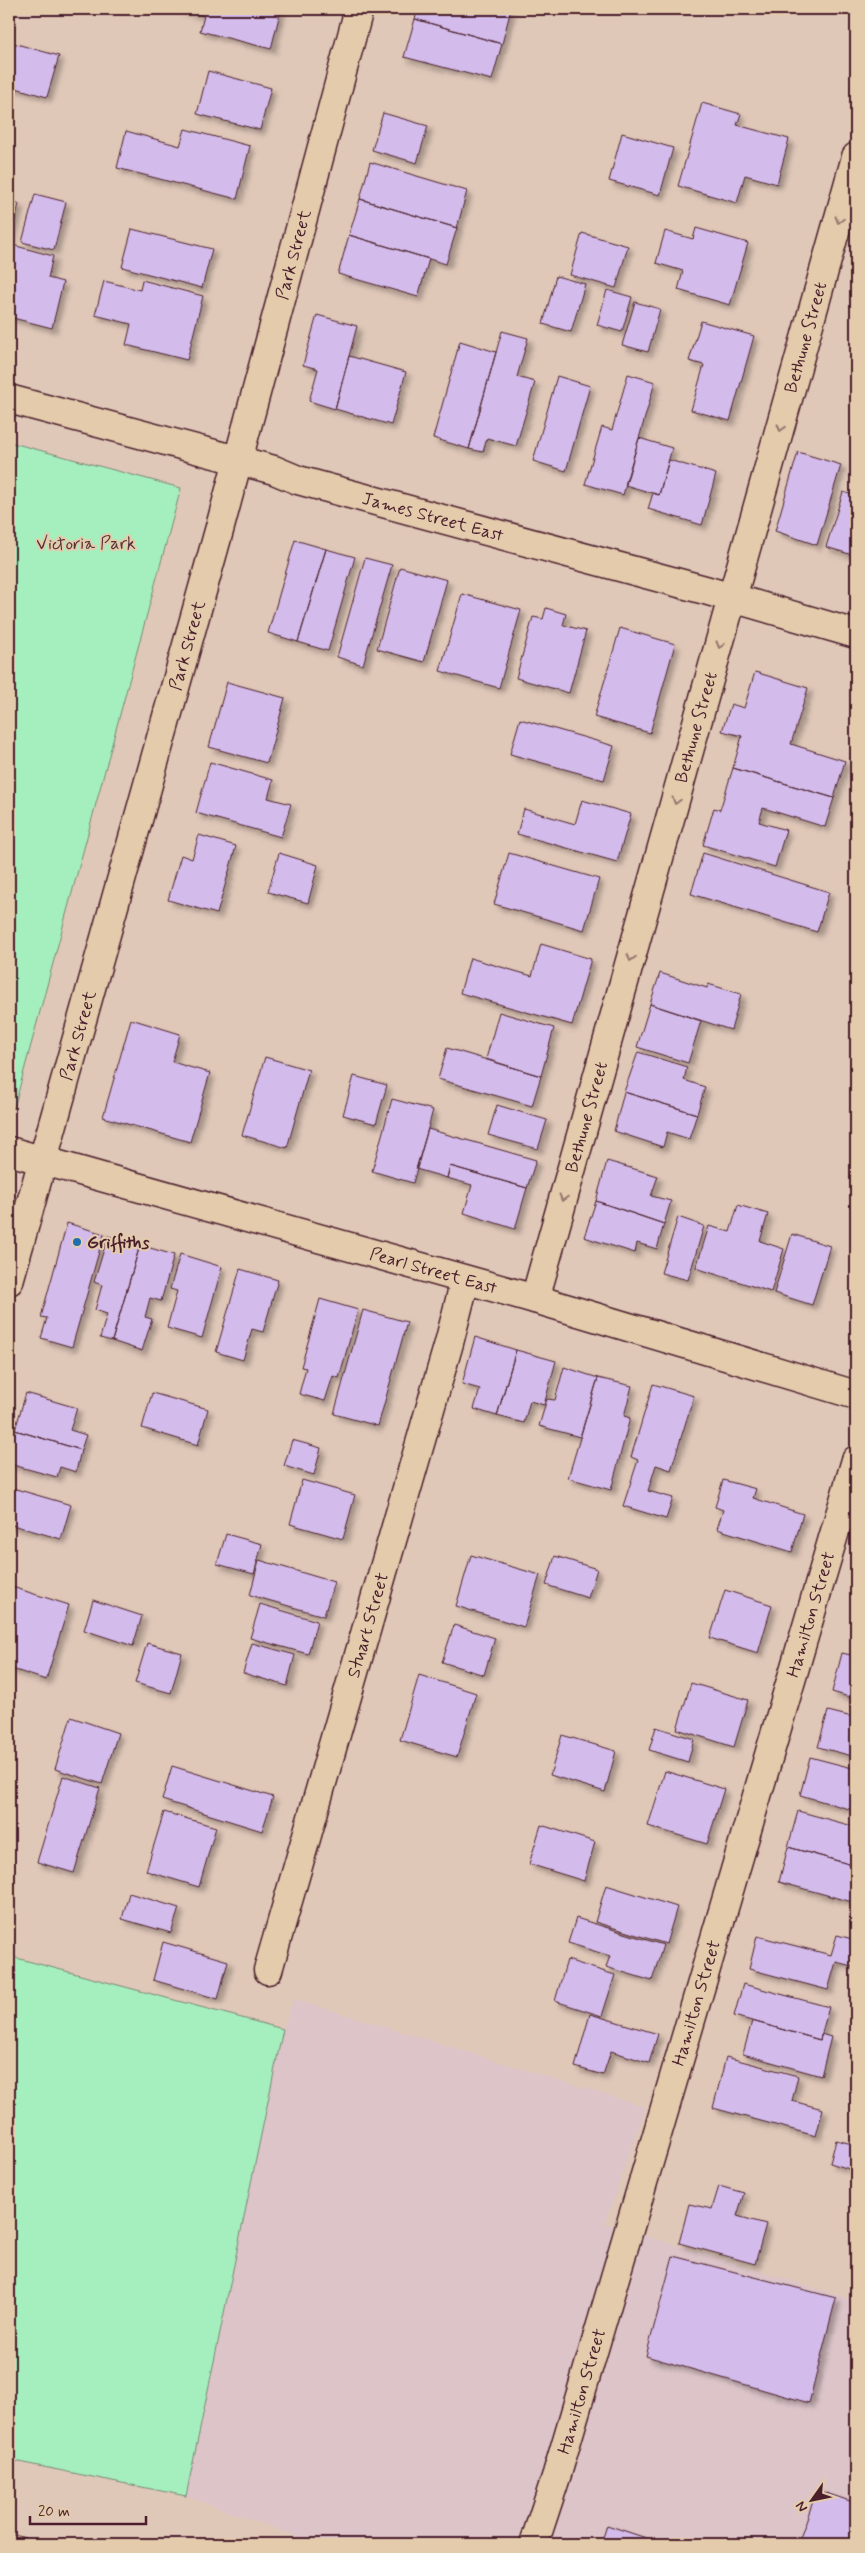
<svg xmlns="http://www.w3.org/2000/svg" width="865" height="2553" font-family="Mynerve,sans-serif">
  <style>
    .built { fill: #dcc4c8 }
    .green { fill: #a5efbe; stroke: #788774 }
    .building { fill: #d3bceb; stroke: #4a1f2b; filter: url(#shadow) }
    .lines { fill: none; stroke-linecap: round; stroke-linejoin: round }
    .minor-casing { stroke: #4a1f2b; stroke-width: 31 }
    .tertiary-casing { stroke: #4a1f2b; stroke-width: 31 }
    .minor { stroke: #e3cbac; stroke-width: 28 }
    .tertiary { stroke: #e3cbac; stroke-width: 28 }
    .rail-casing { stroke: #4a1f2b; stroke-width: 5.5 }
    .rail { stroke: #e3cbac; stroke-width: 4; stroke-dasharray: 11; stroke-linecap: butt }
    .oneway { stroke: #96756c }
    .poi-dot { fill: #1f6fb2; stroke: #e3cbac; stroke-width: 2 }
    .labels { text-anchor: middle; stroke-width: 4; stroke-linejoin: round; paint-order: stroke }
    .street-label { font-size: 18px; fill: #4a1f2b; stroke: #e3cbac }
    .park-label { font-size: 18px; fill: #53343a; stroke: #e3cbac }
    .poi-label { font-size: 18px; font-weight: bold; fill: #4a1f2b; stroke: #e3cbac; text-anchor: start }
  </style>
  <defs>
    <filter id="shadow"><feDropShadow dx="4.5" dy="4.5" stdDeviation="2.5" flood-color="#0004"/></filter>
  </defs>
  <rect width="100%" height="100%" fill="#e0c8b9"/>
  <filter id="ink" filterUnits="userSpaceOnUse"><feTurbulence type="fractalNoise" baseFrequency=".02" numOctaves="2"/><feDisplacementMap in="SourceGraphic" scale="10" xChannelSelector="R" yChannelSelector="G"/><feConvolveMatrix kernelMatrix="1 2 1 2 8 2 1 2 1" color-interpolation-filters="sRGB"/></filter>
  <g filter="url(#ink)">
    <!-- built -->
    <path class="built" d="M294,1999L646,2107L605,2223L856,2301V2544H318L186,2496L283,2029Z"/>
    <!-- green -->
    <path class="green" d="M9,442L181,488L14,1108L9,1107Z
      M9,1956L283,2029L186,2496L9,2460Z"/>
    <!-- building -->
    <path class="building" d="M178,9H281L271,49L200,31L204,16Z
      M418,9H511L502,44L415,19Z
      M415,19L502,44L492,80L404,57Z
      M13,43L59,56L47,97L9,86V59Z
      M208,71L271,88L260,130L197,114Z
      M702,103L741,114L737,125L789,139L777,184L745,175L737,203L678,186Z
      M383,113L428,126L417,163L372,150Z
      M185,129L250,146L237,199L117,168L126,131L180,146Z
      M622,133L673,148L660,195L609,181Z
      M370,162L467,191L457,228L360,199Z
      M35,194L66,202L54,250L22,242Z
      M360,199L457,228L446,264L349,235Z
      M9,202L19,204L10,239L9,238Z
      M696,228L748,243L730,305L678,290L683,271L656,263L665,231L693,239Z
      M132,229L212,249L202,288L122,267Z
      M582,233L628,246L616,288L570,275Z
      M349,235L429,259L418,297L338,274Z
      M9,244L53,256L48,278L63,282L52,328L9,317Z
      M556,276L585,284L571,332L543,324Z
      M142,280L203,296L187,360L126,345L131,324L95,315L104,281L140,290Z
      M607,290L632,297L622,332L597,325Z
      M635,302L660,309L648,352L622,345Z
      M317,315L357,326L335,409L309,401L318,369L303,365Z
      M701,321L754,336L730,421L691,410L704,365L689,361Z
      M502,331L528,338L517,377L535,382L516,446L487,438L483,452L469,449Z
      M460,341L496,352L469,449L433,438Z
      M349,356L406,372L391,425L335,409Z
      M628,374L655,382L623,495L585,484L602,427L612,430Z
      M557,376L590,386L566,471L533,461Z
      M639,438L672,448L659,495L625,485Z
      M798,452L841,465L817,545L775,531Z
      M669,460L716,474L702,525L648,509L653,493L659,495Z
      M856,484V556L826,547L843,492L853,495Z
      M295,540L326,549L298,642L268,633Z
      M326,549L355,557L328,651L298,642Z
      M365,558L392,565L363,665L337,657Z
      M400,567L447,580L424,662L377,649Z
      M462,594L521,610L499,688L440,671Z
      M546,608L566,614L563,625L586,631L569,693L516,678L533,617L543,619Z
      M620,628L675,644L650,733L594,717Z
      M755,672L808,688L791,744L845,761L834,798L733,768L742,736L722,731L731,704L744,708Z
      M227,682L285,698L267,763L209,747Z
      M520,719L614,746L604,780L510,754Z
      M210,762L273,780L268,798L291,804L281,837L196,813Z
      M733,768L834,798L825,827L763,808L759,822L786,830L775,867L703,845L714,808L720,810Z
      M582,800L631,814L617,862L517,834L524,809L575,824Z
      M199,835L236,846L217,914L168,900L181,855L192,859Z
      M279,853L318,865L308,903L268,892Z
      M509,853L599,879L584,930L494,904Z
      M703,853L829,892L817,932L691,894Z
      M541,944L591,959L572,1025L460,993L470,958L532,976Z
      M660,973L707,988L708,984L741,994L731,1030L650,1004Z
      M650,1004L701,1021L688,1063L637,1047Z
      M499,1012L554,1028L541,1076L486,1059Z
      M131,1019L180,1034L172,1062L210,1073L190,1142L103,1117Z
      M447,1048L541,1076L532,1106L438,1079Z
      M638,1052L687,1067L684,1080L705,1087L697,1114L624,1092Z
      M265,1057L309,1070L287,1148L242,1135Z
      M354,1076L387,1085L376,1124L343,1115Z
      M624,1092L697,1114L689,1139L667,1132L663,1147L614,1131Z
      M392,1099L433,1110L413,1183L372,1171Z
      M497,1105L547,1120L538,1149L488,1135Z
      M428,1129L536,1160L527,1188L450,1166L447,1178L416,1169Z
      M607,1161L658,1176L651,1196L671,1201L664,1224L596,1201Z
      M450,1166L527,1188L515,1229L464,1213L472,1185L447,1178Z
      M596,1201L664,1224L657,1249L637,1243L635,1253L584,1237Z
      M738,1205L768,1214L760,1241L784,1249L771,1292L696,1268L709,1226L730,1232Z
      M678,1217L704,1226L688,1280L661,1273Z
      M67,1223L104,1234L72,1347L41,1338L47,1318L41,1317Z
      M792,1234L830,1246L812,1305L774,1293Z
      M108,1236L140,1245L112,1341L100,1338L107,1314L95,1310L102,1285L94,1282Z
      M140,1245L174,1255L161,1301L150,1298L145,1317L152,1319L142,1351L112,1341Z
      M180,1254L222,1267L202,1338L167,1328L177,1291L170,1289Z
      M240,1269L278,1280L263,1332L252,1329L243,1360L216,1352Z
      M320,1299L358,1310L339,1378L333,1376L325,1401L299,1394L306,1368L301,1367Z
      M363,1310L407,1322L378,1426L334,1414Z
      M475,1337L516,1350L497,1416L474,1409L480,1389L462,1384Z
      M516,1350L556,1361L544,1405L530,1401L524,1423L497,1416Z
      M564,1367L598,1378L580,1437L539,1426L547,1399L555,1400Z
      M598,1378L632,1386L624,1416L630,1418L611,1490L568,1478Z
      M653,1384L694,1396L671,1470L656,1465L648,1491L673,1498L666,1519L623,1506L638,1460L631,1457Z
      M26,1393L77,1408L70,1430L86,1435L81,1450L15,1430Z
      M152,1393L208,1409L198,1445L142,1428Z
      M15,1430L81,1450L76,1472L60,1467L57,1477L9,1464V1452Z
      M292,1440L321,1448L314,1475L284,1466Z
      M302,1480L355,1495L343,1539L290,1524Z
      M723,1480L756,1489L753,1498L803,1514L792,1552L717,1529L723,1510L715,1507Z
      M9,1487L71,1505L61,1539L9,1524Z
      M226,1534L262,1544L254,1574L217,1564Z
      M471,1555L540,1575L524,1627L456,1606Z
      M555,1556L597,1569L588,1598L546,1585Z
      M259,1560L334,1582L324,1616L250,1595Z
      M9,1586L69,1605L46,1680L9,1668Z
      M725,1590L772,1605L758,1653L710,1638Z
      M93,1600L142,1616L133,1646L84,1630Z
      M260,1604L317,1621L308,1654L250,1638Z
      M454,1625L495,1638L484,1675L442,1662Z
      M147,1643L182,1653L171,1693L135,1683Z
      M252,1643L295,1655L287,1686L243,1673Z
      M856,1650V1699L832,1692L842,1653L855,1656Z
      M419,1675L476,1693L457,1757L400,1740Z
      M691,1683L748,1700L734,1747L677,1729Z
      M828,1711L856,1718V1757L818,1747Z
      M71,1717L118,1733L102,1784L55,1769Z
      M656,1727L694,1739L688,1762L649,1750Z
      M562,1735L616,1751L605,1792L550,1775Z
      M810,1757L856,1769V1811L800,1795Z
      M172,1766L273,1797L262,1831L162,1800Z
      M665,1771L724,1789L707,1844L648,1826Z
      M63,1776L100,1788L74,1873L37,1862Z
      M798,1811L856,1827V1866L788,1847Z
      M164,1812L216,1827L199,1887L146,1871Z
      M541,1825L595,1842L584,1881L529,1864Z
      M788,1847L856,1866V1903L779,1882Z
      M606,1885L677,1907L666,1944L595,1922Z
      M129,1893L179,1908L171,1933L122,1919Z
      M576,1918L663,1945L652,1981L606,1967L610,1956L568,1943Z
      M837,1935L856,1940V1967L836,1962L828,1990L749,1969L757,1936L831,1955Z
      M163,1942L228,1961L218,1999L153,1980Z
      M567,1960L615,1975L602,2016L555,2001Z
      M743,1984L829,2007L820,2040L734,2016Z
      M590,2014L658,2034L649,2063L611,2051L603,2075L575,2067Z
      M752,2021L820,2040L821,2034L831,2037L821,2076L743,2054Z
      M726,2057L798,2076L792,2101L823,2109L816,2136L713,2108Z
      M836,2140L856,2145V2171L830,2163Z
      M719,2186L744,2193L737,2216L766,2224L755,2264L679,2243L689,2204L712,2209Z
      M673,2256L836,2298L809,2403L646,2356Z
      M817,2490L856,2503V2544H798Z
      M607,2525L664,2544H601Z"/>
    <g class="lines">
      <!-- minor casing -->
      <g class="minor-casing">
        <g id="minor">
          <path id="s1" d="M9,399L274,470L298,480L705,590L856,634"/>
          <path id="s2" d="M9,1281L220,527L359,9"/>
          <path id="s3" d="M535,1299L856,157"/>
          <path id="s4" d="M268,1970L449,1343L465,1280"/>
          <path id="s5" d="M534,2544L557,2474L856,1460"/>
        </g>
      </g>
      <!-- tertiary casing -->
      <g class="tertiary-casing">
        <g id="tertiary">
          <path id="s6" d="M9,1151L535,1299L856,1395"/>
        </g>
      </g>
      <!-- minor -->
      <use href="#minor" class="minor"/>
      <!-- tertiary -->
      <use href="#tertiary" class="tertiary"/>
      <!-- rail casing -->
      <g class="rail-casing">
        <path id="rail" d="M9,2536L37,2544"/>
      </g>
      <!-- rail -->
      <use href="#rail" class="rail"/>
    </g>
    <!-- one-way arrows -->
    <defs><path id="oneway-chevron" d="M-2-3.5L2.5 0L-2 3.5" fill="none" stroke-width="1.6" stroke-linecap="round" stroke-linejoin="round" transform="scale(1.25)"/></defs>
    <g class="oneway">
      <use href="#oneway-chevron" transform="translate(839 220) rotate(106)"/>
      <use href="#oneway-chevron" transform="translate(781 428) rotate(106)"/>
      <use href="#oneway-chevron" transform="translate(720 645) rotate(106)"/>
      <use href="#oneway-chevron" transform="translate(676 801) rotate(106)"/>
      <use href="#oneway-chevron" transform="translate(631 958) rotate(106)"/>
      <use href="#oneway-chevron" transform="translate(563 1198) rotate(106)"/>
    </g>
  </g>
  <!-- markers -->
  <circle class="poi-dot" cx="77" cy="1242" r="5"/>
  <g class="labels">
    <!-- street labels -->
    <g class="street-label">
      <text dy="6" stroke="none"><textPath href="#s2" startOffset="1065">Park Street</textPath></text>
      <text dy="6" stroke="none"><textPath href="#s3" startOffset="999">Bethune Street</textPath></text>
      <text dy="6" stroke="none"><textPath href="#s1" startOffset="440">James Street East</textPath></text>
      <text dy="6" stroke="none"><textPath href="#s2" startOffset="660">Park Street</textPath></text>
      <text dy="6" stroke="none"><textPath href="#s3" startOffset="594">Bethune Street</textPath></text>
      <text dy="6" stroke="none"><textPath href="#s2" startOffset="255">Park Street</textPath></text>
      <text dy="6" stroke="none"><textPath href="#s3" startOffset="189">Bethune Street</textPath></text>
      <text dy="6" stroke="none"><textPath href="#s6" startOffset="441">Pearl Street East</textPath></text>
      <text dy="6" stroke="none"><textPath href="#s5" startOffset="970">Hamilton Street</textPath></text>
      <text dy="6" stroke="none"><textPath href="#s4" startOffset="359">Stuart Street</textPath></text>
      <text dy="6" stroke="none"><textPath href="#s5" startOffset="565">Hamilton Street</textPath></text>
      <text dy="6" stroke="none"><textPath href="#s5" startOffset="160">Hamilton Street</textPath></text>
    </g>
    <!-- park labels -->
    <g class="park-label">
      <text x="86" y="549">Victoria Park</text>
    </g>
    <!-- poi labels -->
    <g class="poi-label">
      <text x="87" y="1248">Griffiths</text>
    </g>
  </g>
  <!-- margin -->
  <rect width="865" height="2553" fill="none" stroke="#e3cbac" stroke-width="30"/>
  <rect x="15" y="15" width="835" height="2523" fill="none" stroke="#4a1f2b" stroke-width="2" filter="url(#ink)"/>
  <!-- north arrow -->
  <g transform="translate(812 2500) rotate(237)" stroke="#e3cbac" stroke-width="4" paint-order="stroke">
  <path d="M0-4L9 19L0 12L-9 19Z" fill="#4a1f2b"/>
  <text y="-8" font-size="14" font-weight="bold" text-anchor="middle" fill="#4a1f2b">N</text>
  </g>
  <!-- scale -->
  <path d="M30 2516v8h116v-8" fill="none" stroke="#4a1f2b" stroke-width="2.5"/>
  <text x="38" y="2516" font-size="15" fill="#4a1f2b" stroke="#e3cbac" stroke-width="4" paint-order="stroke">20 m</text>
</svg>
